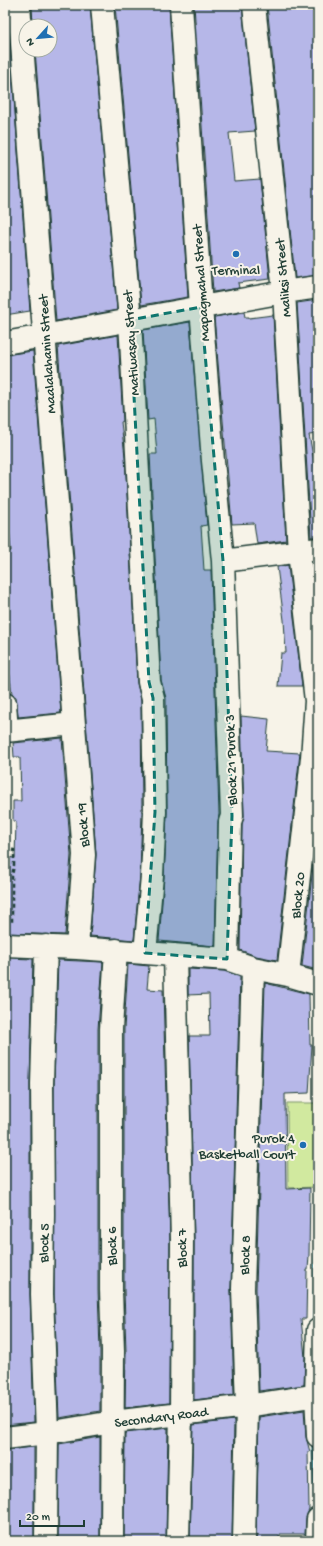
<svg xmlns="http://www.w3.org/2000/svg" width="323" height="1546" font-family="'Gochi Hand',sans-serif">
  <style>
    .green { fill: #d1e99f; stroke: #78936a }
    .lines { fill: none; stroke-linecap: round; stroke-linejoin: round }
    .stream { stroke: #599399; stroke-width: 6 }
    .building { fill: #b6b7e8; stroke: #1f3d34 }
    .street-casing { stroke: #1f3d34; stroke-width: 25 }
    .path { stroke: #1f3d34; stroke-width: 2.5; stroke-dasharray: 4 3; stroke-linecap: butt }
    .street { stroke: #f7f3e8; stroke-width: 22 }
    .marked { fill: #0f766e; fill-opacity: 0.2; stroke: #0f766e; stroke-width: 3; stroke-dasharray: 8 5; stroke-linejoin: round }
    .poi-dot { fill: #1f6fb2; stroke: #f7f3e8; stroke-width: 1.5 }
    .labels { text-anchor: middle; stroke-width: 4; stroke-linejoin: round; paint-order: stroke }
    .poi-label { font-size: 14px; fill: #1f3d34; stroke: #f7f3e8 }
    .street-label { font-size: 14px; fill: #1f3d34; stroke: #f7f3e8 }
  </style>
  <rect width="100%" height="100%" fill="#f7f3e8"/>
  <filter id="ink" filterUnits="userSpaceOnUse"><feTurbulence type="fractalNoise" baseFrequency=".025" numOctaves="2"/><feDisplacementMap in="SourceGraphic" scale="8" xChannelSelector="R" yChannelSelector="G"/><feConvolveMatrix kernelMatrix="1 2 1 2 8 2 1 2 1" color-interpolation-filters="sRGB"/></filter>
  <g filter="url(#ink)">
    <!-- green -->
    <path class="green" d="M287,1103H318V1187L288,1188Z"/>
    <g class="lines">
      <!-- stream -->
      <path class="stream" d="M315,1326L318,1215
        M314,1439L317,1509"/>
    </g>
    <!-- building -->
    <path class="building" d="M5,5H7L30,311L5,315Z
      M32,5H90L117,310L56,321L35,50H50V26H33Z
      M115,5H169L188,297L141,305Z
      M194,5H242L255,131L229,133L234,181L260,179L270,279L238,283L239,288L213,292Z
      M267,5H318V275L295,278Z
      M318,300V434L309,435L316,471H318V537H311L297,303Z
      M244,312L245,317H249V318L273,315L286,540L257,544L254,523L232,524L214,317Z
      M190,322L207,525L201,526L204,570H211L219,814L218,822L215,946L159,941L164,877L167,813L166,698L161,680L150,454H157L154,419L148,420L143,330Z
      M118,335L123,421L121,422L125,456L137,683L141,700L142,812L140,875L134,940L90,936L96,854L58,346Z
      M33,351L61,713L18,717L17,703L16,697L12,694L5,636V569H6L5,551H11L8,515L5,516V355Z
      M313,562H318V608Z
      M288,565L302,686H278L281,653H286L284,620L277,567Z
      M241,716L269,719L266,751L300,753L277,960L256,956L240,950L242,824L244,816Z
      M62,738L71,855L65,935L5,933V857L15,858L16,821H13V801H21L20,757H14L13,743Z
      M315,848H318V970L302,966Z
      M5,958L33,959L30,1084V1294L34,1422L5,1425V1294L7,1256L5,1255Z
      M58,960L103,962L98,1029V1290L100,1351V1411L59,1418L54,1294V1084Z
      M128,964L149,966L147,989L163,990L170,1241L169,1403L125,1408L126,1351L124,1290V1029Z
      M188,969L224,971L240,977L231,1289L234,1395L194,1400V1241L189,1036H210L209,994L188,995Z
      M265,983L309,994L310,1045H312L309,1093L285,1094L286,1189L310,1188L309,1255L308,1270H307L306,1319H301L305,1357L304,1385L259,1391L256,1289Z
      M304,1410L306,1437L310,1452H308L309,1510L306,1518L305,1534H280V1536H279V1541H256L259,1417Z
      M234,1420L232,1541H190L193,1425Z
      M168,1428L166,1541H124L125,1433Z
      M100,1437V1541H58L59,1444Z
      M34,1447V1541H5V1450Z"/>
    <g class="lines">
      <!-- street casing -->
      <g class="street-casing">
        <path id="street" d="M19,5L84,855L77,948
          M102,5L130,320L149,682L153,698L155,812L152,876L145,953
          M181,5L201,307L213,461L223,561L232,816L230,822L227,959
          M254,5L284,292L299,552L316,701L312,758L288,975
          M5,343L284,292L318,287
          M223,561L318,549
          M5,704L7,731
          M5,731L74,724
          M5,945L77,948L227,959L253,968L288,975L318,984
          M46,946L42,1084L43,1214L42,1294L47,1433L46,1541
          M175,955L182,1241L181,1413L178,1541
          M318,1330L316,1395L318,1436
          M5,1438L47,1433L113,1422L247,1406L318,1395
          M112,1541L113,1351L111,1290V1029L116,950
          M244,1541L247,1406L243,1289L253,968
          M317,1541L318,1519"/>
      </g>
      <!-- path -->
      <path class="path" d="M5,849L14,850V865L12,876V924"/>
      <!-- street -->
      <use href="#street" class="street"/>
    </g>
  </g>
  <!-- marked area -->
  <path class="marked" d="M201,307L223,561L232,816L227,959L145,953L155,812L153,698L149,682L130,320Z"/>
  <!-- markers -->
  <g class="poi-dot">
    <circle cx="236" cy="254" r="4"/>
    <circle cx="303" cy="1145" r="4"/>
  </g>
  <g class="labels">
    <!-- poi labels -->
    <g class="poi-label">
      <text x="236" y="274">Terminal</text>
      <text x="295" y="1142" text-anchor="end">Purok 4<tspan x="295" dy="16">Basketball Court</tspan></text>
    </g>
    <!-- street labels -->
    <g class="street-label">
      <text transform="translate(282 278) rotate(-95)" y="5">Maliksi Street</text>
      <text transform="translate(200 283) rotate(-94)" y="5">Mapagmahal Street</text>
      <text transform="translate(130 343) rotate(-94)" y="5">Matiwasay Street</text>
      <text transform="translate(46 354) rotate(-94)" y="5">Maalalahanin Street</text>
      <text transform="translate(230 760) rotate(-92)" y="5">Block 21 Purok 3</text>
      <text transform="translate(82 825) rotate(-95)" y="5">Block 19</text>
      <text transform="translate(297 895) rotate(-84)" y="5">Block 20</text>
      <text transform="translate(43 1243) rotate(-89)" y="5">Block 5</text>
      <text transform="translate(111 1246) rotate(-90)" y="5">Block 6</text>
      <text transform="translate(181 1248) rotate(-90)" y="5">Block 7</text>
      <text transform="translate(244 1255) rotate(-88)" y="5">Block 8</text>
      <text transform="translate(161 1416) rotate(-7)" y="5">Secondary Road</text>
    </g>
  </g>
  <!-- margin -->
  <rect width="323" height="1546" fill="none" stroke="#f7f3e8" stroke-width="20"/>
  <rect x="10" y="10" width="303" height="1526" fill="none" stroke="#1f3d34" stroke-width="1.5" filter="url(#ink)"/>
  <!-- north arrow -->
  <g transform="translate(38 38) rotate(243)"><circle r="19" fill="#f7f3e8" stroke="#a1aaa0"/>
  <path d="M0-3L7 15L0 10L-7 15Z" fill="#1f6fb2"/>
  <text y="-6" font-size="11" font-weight="bold" text-anchor="middle" fill="#1f3d34">N</text>
  </g>
  <!-- scale -->
  <path d="M20 1520v6h64v-6" fill="none" stroke="#1f3d34" stroke-width="2"/>
  <text x="26" y="1520" font-size="12" fill="#1f3d34" stroke="#f7f3e8" stroke-width="3" paint-order="stroke">20 m</text>
</svg>
